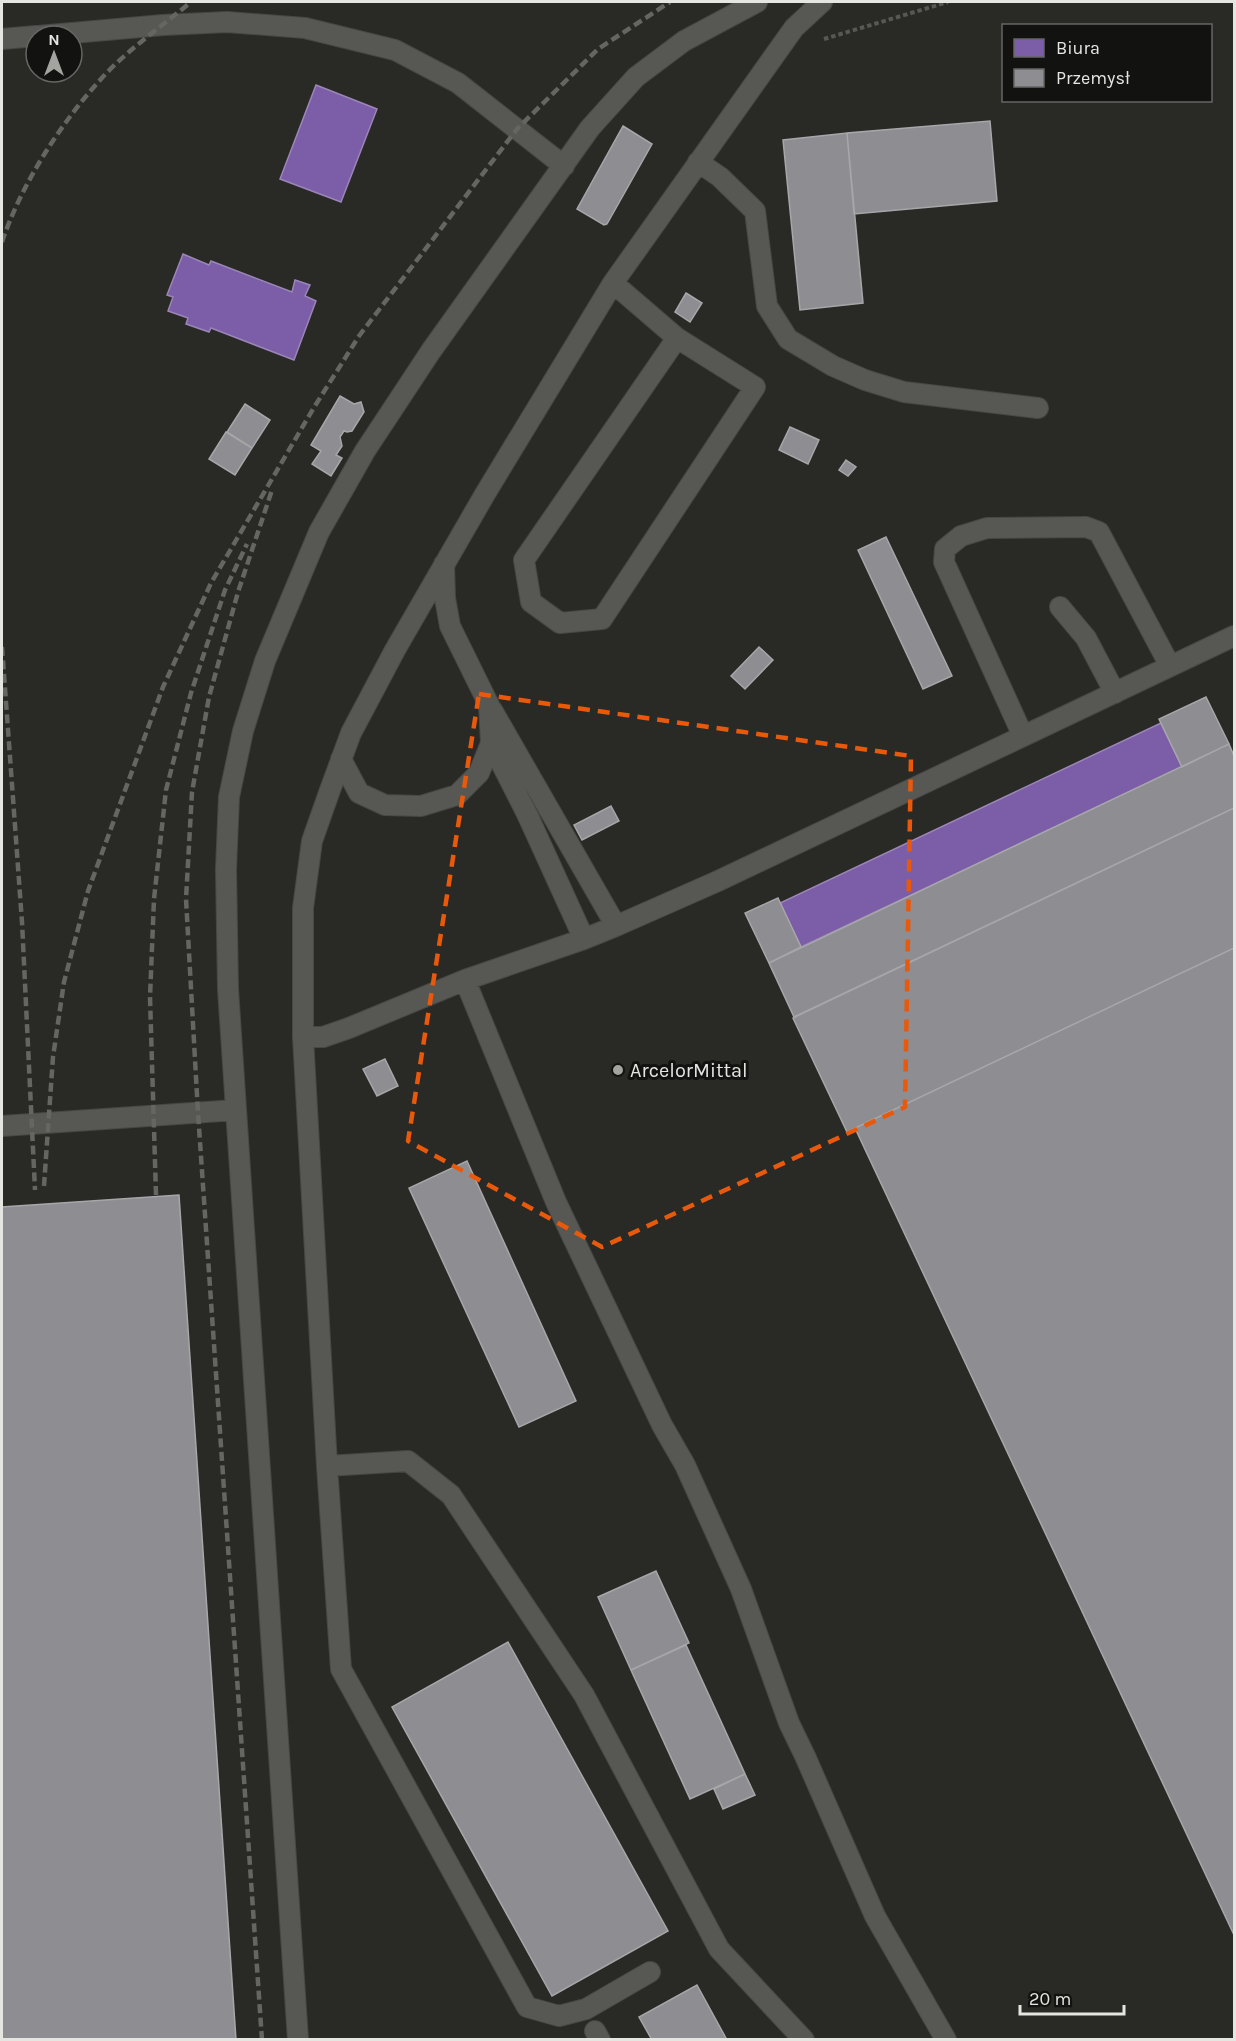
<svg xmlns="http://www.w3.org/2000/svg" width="1236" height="2041" font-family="Karla,sans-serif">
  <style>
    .offices { fill: #7b5ea7; stroke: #9b86b8; stroke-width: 1.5 }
    .industry { fill: #8d8d92; stroke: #a7a7aa; stroke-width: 1.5 }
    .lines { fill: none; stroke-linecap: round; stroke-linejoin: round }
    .lane-casing { stroke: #474745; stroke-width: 22 }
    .path { stroke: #575755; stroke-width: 4; stroke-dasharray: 4.5 3; stroke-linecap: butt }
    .lane { stroke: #575754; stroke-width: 20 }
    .rail { stroke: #656562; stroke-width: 4.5; stroke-dasharray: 9 4.5; stroke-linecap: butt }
    .marked { fill: none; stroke: #e8590c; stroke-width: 4.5; stroke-dasharray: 12 8; stroke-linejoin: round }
    .poi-dot { fill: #a3a39f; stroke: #121210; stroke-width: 2 }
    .labels { text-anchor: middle; stroke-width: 6; stroke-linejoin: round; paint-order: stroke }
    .poi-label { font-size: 20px; fill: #e5e5e1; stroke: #121210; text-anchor: start }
  </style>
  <rect width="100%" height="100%" fill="#292925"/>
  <!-- offices -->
  <path class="offices" d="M316,85L377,109L341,202L280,179Z
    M183,254L209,265L211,261L292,292L295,280L310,285L305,296L316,301L294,360L211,328L209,332L186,324L188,318L168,311L173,297L167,295Z
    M1161,723L1182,767L801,947L780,903Z"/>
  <!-- industry -->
  <path class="industry" d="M990,121L997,201L854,214L847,133Z
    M623,126L652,144L607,224L604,225L577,209Z
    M847,133L863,303L800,310L783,140Z
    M686,293L702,303L690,322L675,312Z
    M340,396L354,404L361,402L364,412L352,431L347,432L344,431L340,437L342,446L336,455L342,458L331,476L312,464L321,451L311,445Z
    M245,404L270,420L252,448L227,432Z
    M790,427L819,440L808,464L779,450Z
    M226,432L252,448L235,475L209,459Z
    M846,460L856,467L848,476L839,470Z
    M886,537L952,676L923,689L858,550Z
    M759,647L773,660L745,689L731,676Z
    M1206,697L1229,744L1182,767L1159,719Z
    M1229,744L1234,756V808L794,1017L769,963Z
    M611,806L619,821L582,840L574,825Z
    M1234,808V948L847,1132L793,1018Z
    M778,898L801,947L769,963L745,913Z
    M1234,948V1935L855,1128Z
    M385,1059L398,1086L377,1096L363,1069Z
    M467,1161L576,1401L519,1427L409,1188Z
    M179,1195L236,2040H2V1207Z
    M656,1571L689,1643L631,1670L598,1597Z
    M508,1642L668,1931L552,1996L392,1707Z
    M686,1645L745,1774L690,1799L631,1670Z
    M745,1774L755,1795L723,1809L714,1789Z
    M697,1985L727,2040H652L639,2017Z"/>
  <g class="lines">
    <!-- lane casing -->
    <g class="lane-casing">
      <path id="lane" d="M38,36L163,25L227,22L305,28L395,50L458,83L564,166
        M2,39L36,36
        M698,162L720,177L755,211L767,306L788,339L833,366L865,380L904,392L1038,408
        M613,283L677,338L755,387L602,619L560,623L531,602L524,560L677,338
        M1060,607L1086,638L1115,693
        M492,710L616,926
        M1023,736L944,562L945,549L961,536L987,528L1086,527L1099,532L1170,666
        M491,743L527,814L584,939
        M341,759L359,793L385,805L421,806L457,795L479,773L491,743L489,705L450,626L445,598L444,564
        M465,980L556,1202L662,1425L685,1465L741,1589L789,1723L805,1756L875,1916L946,2040
        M303,1037H323L349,1028L465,980L584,939L616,926L718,881L1234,636
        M2,1126L236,1110
        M327,1466L408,1461L451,1495L584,1695L719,1949L804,2040
        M650,1972L586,2009L559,2016L527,2007L341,1669L327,1466L303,1037V908L312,841L330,790L351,733L395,650L485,494L613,283L794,28L822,2
        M595,2031L600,2040
        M298,2040L228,989L226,869L229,797L243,731L265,661L319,532L365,451L431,351L590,128L636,77L684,41L757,2"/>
    </g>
    <!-- path -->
    <path class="path" d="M824,39L948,2"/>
    <!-- lane -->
    <use href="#lane" class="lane"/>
    <!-- rail -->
    <path class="rail" d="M2,242C21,185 60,124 101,79C127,50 161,27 191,2
      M2,647L22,922L35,1190
      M44,1186L53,1057L64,982L88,891L163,687L211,583L313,409L359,336L517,129L598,49L670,2
      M156,1195L150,997L154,899L166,790L191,693L225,590L247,544
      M262,2040L198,1113L186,899L192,792L209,697L238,592L272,490"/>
  </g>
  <!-- marked area -->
  <path class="marked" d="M479,694L911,756L905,1107L602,1247L408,1141Z"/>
  <!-- markers -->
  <circle class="poi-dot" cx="618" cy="1070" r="6"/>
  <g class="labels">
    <!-- poi labels -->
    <g class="poi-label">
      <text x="630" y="1077">ArcelorMittal</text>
    </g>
  </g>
  <!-- border -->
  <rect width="1236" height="2041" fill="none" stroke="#e5e5e1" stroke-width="6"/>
  <!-- legend -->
  <rect x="1002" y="24" width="210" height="78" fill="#121210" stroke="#666664" stroke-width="1.5"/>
  <rect x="1014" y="39" width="30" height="18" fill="#7b5ea7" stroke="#666664" stroke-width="1.5"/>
  <text x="1056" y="54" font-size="18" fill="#e5e5e1">Biura</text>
  <rect x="1014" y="69" width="30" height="18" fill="#8d8d92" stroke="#666664" stroke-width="1.5"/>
  <text x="1056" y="84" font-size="18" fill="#e5e5e1">Przemysł</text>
  <!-- north arrow -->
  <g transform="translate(54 54)"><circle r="28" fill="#121210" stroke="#666664" stroke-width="1.5"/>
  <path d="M0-4.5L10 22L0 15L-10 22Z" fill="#a3a39f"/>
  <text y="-9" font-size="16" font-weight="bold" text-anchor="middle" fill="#e5e5e1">N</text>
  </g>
  <!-- scale -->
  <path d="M1020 2005v9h104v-9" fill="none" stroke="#e5e5e1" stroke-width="3"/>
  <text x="1029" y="2005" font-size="18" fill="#e5e5e1" stroke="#121210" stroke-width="4.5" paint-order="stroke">20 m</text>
</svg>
